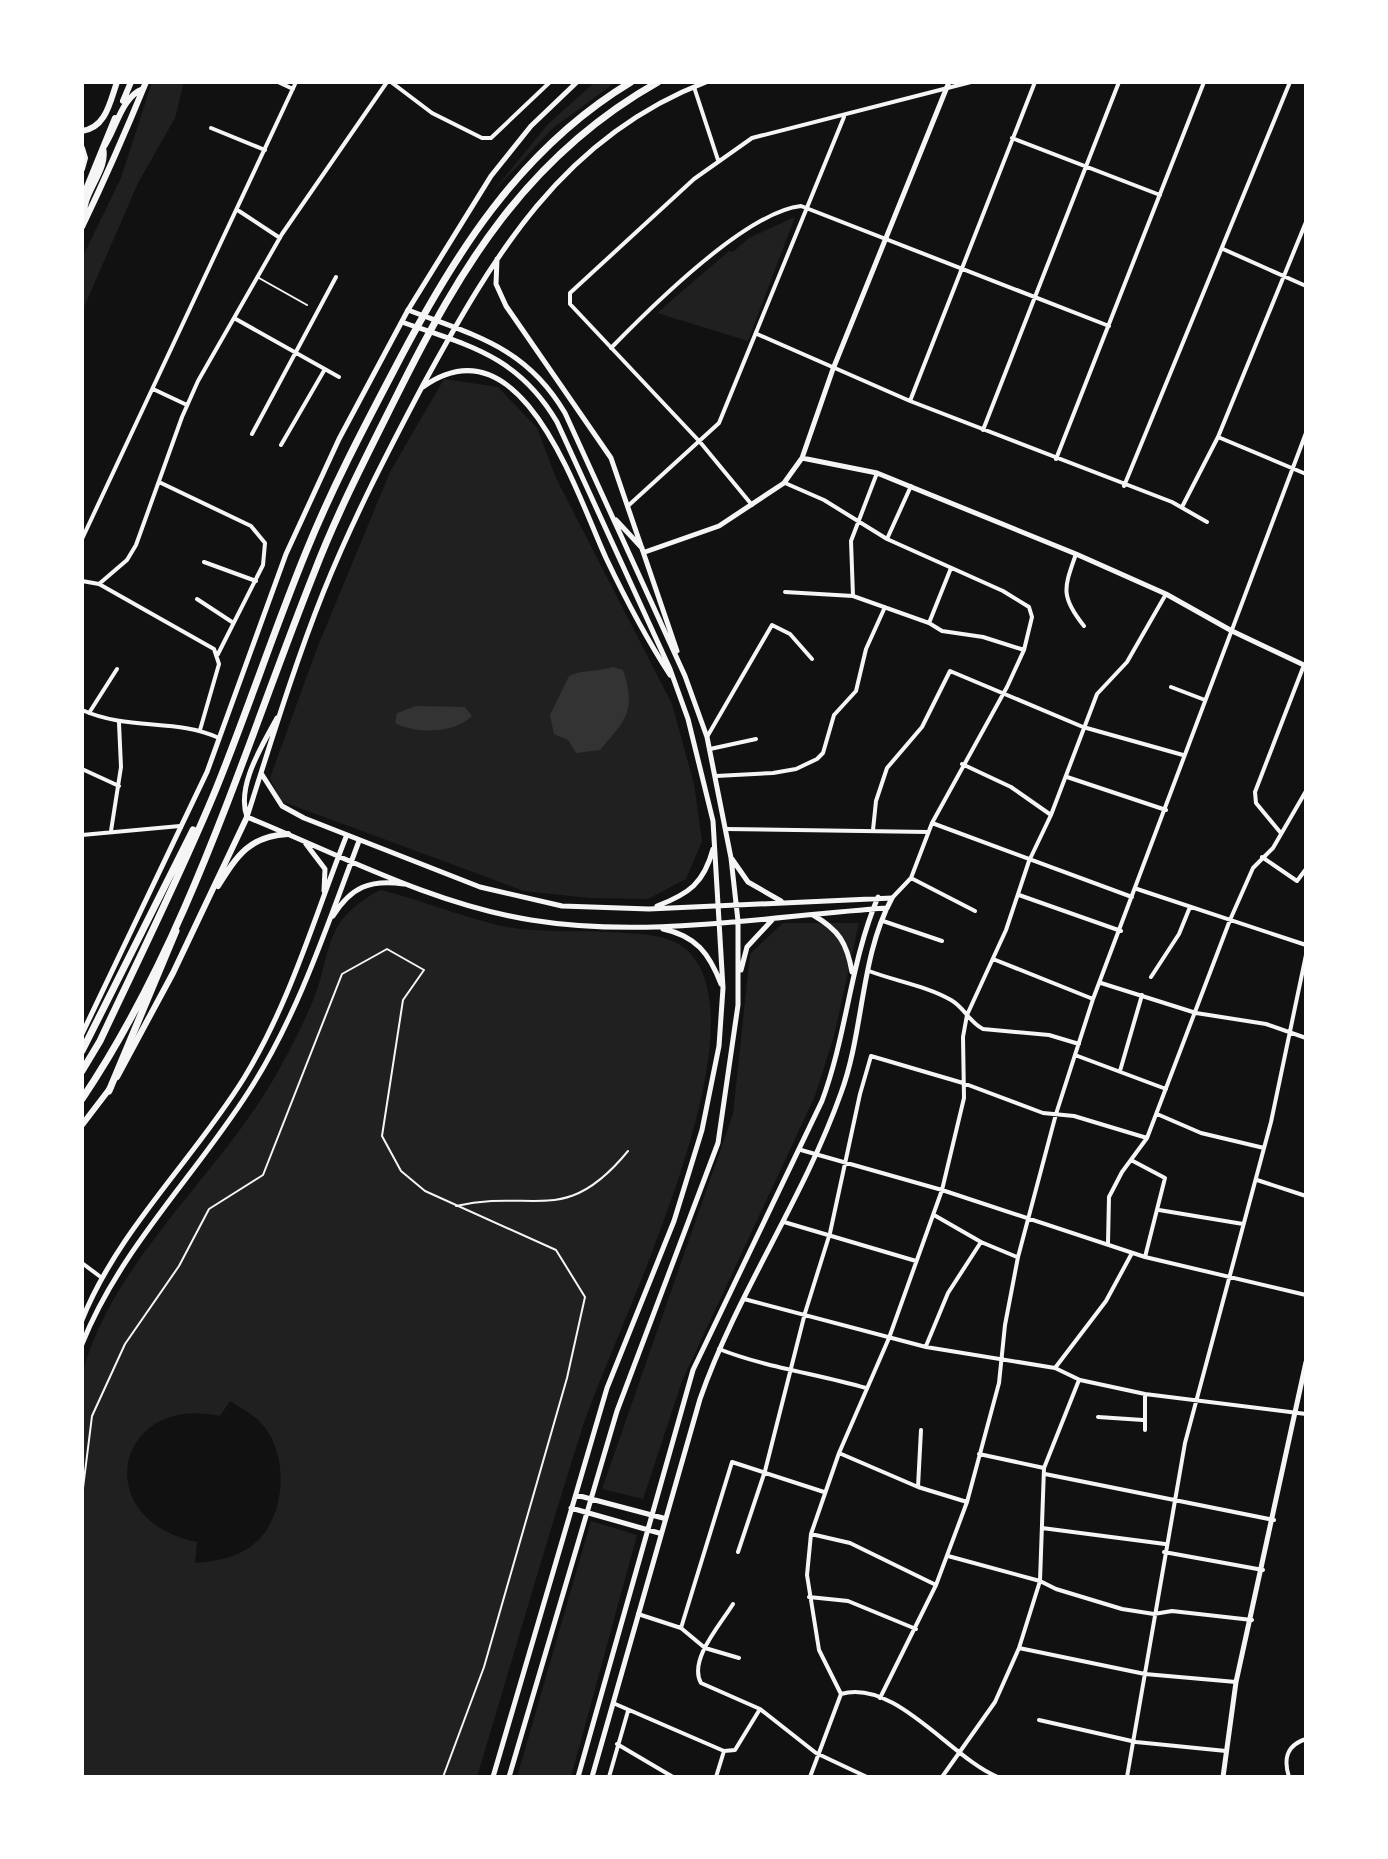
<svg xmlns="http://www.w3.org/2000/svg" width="1388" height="1859" font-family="Quicksand,sans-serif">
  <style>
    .green { fill: #202020; fill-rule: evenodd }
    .water { fill: #333 }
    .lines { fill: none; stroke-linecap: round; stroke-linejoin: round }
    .service { stroke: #f5f5f5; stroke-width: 2 }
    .minor { stroke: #f5f5f5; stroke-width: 4 }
    .tertiary { stroke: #f5f5f5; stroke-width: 5 }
    .secondary { stroke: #f5f5f5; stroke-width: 5 }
    .primary { stroke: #f5f5f5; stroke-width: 6 }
    .motorway { stroke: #f5f5f5; stroke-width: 7 }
  </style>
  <rect width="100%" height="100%" fill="#111"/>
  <!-- green -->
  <path class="green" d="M152,82H184L175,118L138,183L82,312V258L121,178Z
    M595,82H616L553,128L491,194L548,124Z
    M795,217L748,341L657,313L729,251L733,252L749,238Z
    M444,379L498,387L537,428L556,478L672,704L694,784L702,841L686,879L648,899L590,898L524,891L281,801L270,778L316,651L390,472Z
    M381,890C420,900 458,915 497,925C531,933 571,930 606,932C630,934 668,932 687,950C770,1028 612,1335 582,1429C545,1545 512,1661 477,1777H82V1374C115,1254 225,1172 282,1064C295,1040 309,1013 318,987C324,968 328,941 339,924C350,909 365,897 381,890ZM230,1401C239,1407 249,1412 257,1419C290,1448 288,1516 254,1544C237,1558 217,1561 195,1563L197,1542C88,1520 115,1393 220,1416Z
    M783,923H859L834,1036L815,1096L682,1381L643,1499L602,1489L733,1114L750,954Z
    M591,1521L637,1535L571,1777H517Z"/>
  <!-- water -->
  <path class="water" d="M613,667L623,670C637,711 625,721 600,750L576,753L568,740L554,734L550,715L569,676C584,669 598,672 613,667Z
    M416,706L465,707L472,716C454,734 416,734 395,723L397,713Z"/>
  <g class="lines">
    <!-- service -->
    <path class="service" d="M259,278L307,305
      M456,1206C534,1188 565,1228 628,1151
      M82,1496L92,1416L125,1344L179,1266L209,1209L263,1175L342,974L387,949L424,970L403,1000L382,1136L401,1171L425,1191L556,1250L585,1297L567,1378L484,1667L443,1777"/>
    <!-- minor -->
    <path class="minor" d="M278,82L293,89
      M391,82L432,113L482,138H491L550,82
      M694,87L718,160
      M211,128L265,150
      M1012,138L1160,195
      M239,211L280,238
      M1223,249L1306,286
      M234,318L339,377
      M757,334L910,401L1172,502L1207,522
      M611,348C651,307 746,212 801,206L1109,326
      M153,389L187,405
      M910,401L1035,82
      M983,430L1119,82
      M252,434L336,277
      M1218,437L1306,474
      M281,445L325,369
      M1056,459L1204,82
      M159,482L251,526L265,543L263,565L218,654
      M785,483L824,500L887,539L1003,591L1029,607L1032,617L1024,650L1007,687L932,823L911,878L892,898
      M1124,486L1290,82
      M629,505L719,423L844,117
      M752,505L700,442L570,304V293L694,179L752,138L971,82
      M1182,507L1218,437L1306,222
      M82,539L296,82
      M887,539L911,486
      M1076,554C1064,588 1060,596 1084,626
      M204,562L256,581
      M82,581L99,584L214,649L219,664L200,730
      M99,584L127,560L136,545L182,417L198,381L282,234L387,82
      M785,592L853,596L929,623L942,631L983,637L1024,650
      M853,596L851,541L877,473
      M197,599L232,622
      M929,623L951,568
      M1171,687L1205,700
      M82,710C129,731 176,718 219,738
      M89,713L117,669
      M707,737L772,625L790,634L812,659
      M710,749L756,739
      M962,764L1011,787L1051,815
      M82,769L119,786
      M716,776L773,773L796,769L817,759L823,753L834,715L856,691L866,649L885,607
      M1067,777L1166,810
      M932,823L1132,897
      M726,829L928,832
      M873,830L876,801L887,768L922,727L950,671L1083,727L1183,755
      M111,831L121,767L119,723
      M1280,832L1256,803L1255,792L1304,665
      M82,835L180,826
      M1262,857L1297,881L1306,869
      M911,878L975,911
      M1137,889L1306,945
      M1019,895L1121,931
      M883,921L942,941
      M993,959L1093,999
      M869,971C895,981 927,986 951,1000C965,1008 969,1022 983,1029L1049,1035L1079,1044
      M1151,977L1179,934L1190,907
      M1101,983L1196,1013L1266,1024L1306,1038
      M1075,1055L1166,1089
      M1120,1071L1142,995
      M1157,1114L1201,1133L1264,1148
      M801,1150L942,1190L1145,1257L1306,1295
      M1131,1160L1165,1178L1145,1257
      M1257,1180L1306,1196
      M1159,1210L1243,1224
      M934,1215L981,1242L1017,1257
      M784,1222L916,1261
      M1108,1243L1109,1197L1122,1172L1147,1138L1230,920L1253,868L1273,848L1306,791
      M82,1263L102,1278
      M744,1299L926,1347L1055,1368L1080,1380L1145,1394L1306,1414
      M926,1346L948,1293L981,1242
      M719,1349C764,1367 818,1374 866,1388
      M1055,1368L1106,1301L1132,1253
      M1098,1417L1143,1420
      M1145,1430V1394
      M839,1453L918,1487L967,1502
      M979,1454L1044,1468
      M1045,1474L1274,1520
      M918,1487L921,1430
      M1042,1528L1165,1544
      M811,1534L850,1543L936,1585
      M738,1552L765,1471L805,1313L830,1233L860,1094L871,1056L963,1083L1043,1113L1074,1116L1147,1138
      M1164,1552L1263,1570
      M948,1556L1040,1581L1056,1589L1122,1609L1154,1614L1172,1611L1252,1620
      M809,1597L848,1601L916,1629
      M733,1604C721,1624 688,1660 701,1683L760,1709L816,1753L867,1777
      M638,1614L681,1628L705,1648L739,1658
      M681,1628L732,1462L824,1492
      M1019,1648L1145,1674L1236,1682
      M841,1694C895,1678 952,1759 998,1777
      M880,1698L936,1585L967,1502L999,1383L1005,1325L1018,1257L1056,1114L1093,999L1306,433
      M613,1703L724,1751
      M1039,1720L1136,1742L1226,1751
      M617,1744L673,1777
      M609,1777L628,1711
      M716,1777L724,1751L735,1750L760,1709
      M810,1777L841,1694L819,1650L807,1575L811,1534L839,1453L889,1338L942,1190L964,1098L963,1037L967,1015L1006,930L1029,861L1051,815L1097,694L1127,662L1166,594
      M942,1777L995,1702L1019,1648L1040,1581L1044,1468L1079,1380
      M1127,1777L1185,1443L1271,1122L1306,955
      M1289,1777C1283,1758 1287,1745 1306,1739"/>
    <!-- tertiary -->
    <path class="tertiary" d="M497,259L496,284L506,306L611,458L677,651
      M408,310C476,336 526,347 565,413L685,676L707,737L731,858L738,921V1005L718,1143L617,1411L509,1777
      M402,322C470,346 518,356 557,422L670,669L688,719L713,821L723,988L719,1046L702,1130L674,1221L607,1388L493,1777
      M423,387C522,316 577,495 606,558C625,598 646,638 670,675
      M802,458L877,473L1076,554L1166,594L1232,631L1306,666
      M616,520L642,548
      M645,552L719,526L784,483L802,458L833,369L949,82
      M277,718C262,746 236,786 247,817C338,854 432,904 531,920C648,939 769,916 887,908
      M261,773L282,806L304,818L480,887L562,906L649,909L892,898C860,957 864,1031 841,1093C803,1200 737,1293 700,1399L592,1777
      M247,817C271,742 294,666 323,593C352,521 387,453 423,385C493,257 562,137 706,82
      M306,844L325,869L324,891
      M732,859L748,882L781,901
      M657,906C689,894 704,883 713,849
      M813,915C839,930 847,943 852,972
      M333,916C351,887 370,879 404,884
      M663,929C696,936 709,953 721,984
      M741,970L747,947L773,919
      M82,1320C118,1230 194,1159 244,1078C290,1003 314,918 346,837
      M82,1344C120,1249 195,1176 249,1091C298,1015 327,926 359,841
      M576,1495L663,1518
      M571,1508L659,1533
      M578,1777L693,1370L822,1101C847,1034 850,963 878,897"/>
    <!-- secondary -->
    <path class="secondary" d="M82,1034L207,772L286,554L339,439L408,310L491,176L531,126L577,82
      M1223,1777L1236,1682L1306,1362"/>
    <!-- primary -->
    <path class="primary" d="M123,101L131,82
      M82,131C106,128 110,102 117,82
      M82,148L85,158L82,169
      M82,199L115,118
      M85,219C79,195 109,171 103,148C116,130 121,97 143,89
      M82,227C105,179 126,131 146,82
      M218,886C237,856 249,836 288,834
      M117,1077L173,973L247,817
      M82,1125L111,1087"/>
    <!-- motorway -->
    <path class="motorway" d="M82,1051L193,830
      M82,1071L100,1041C139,958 181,874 216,789C248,710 274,630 306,552C331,490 362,431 393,372C452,258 518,150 631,82
      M109,1091L176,931
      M82,1099C189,940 244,749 314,573C337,513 367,455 396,397C461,266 527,156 658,82"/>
  </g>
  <!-- border -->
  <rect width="1388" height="1859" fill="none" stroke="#ffffff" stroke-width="168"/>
</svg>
